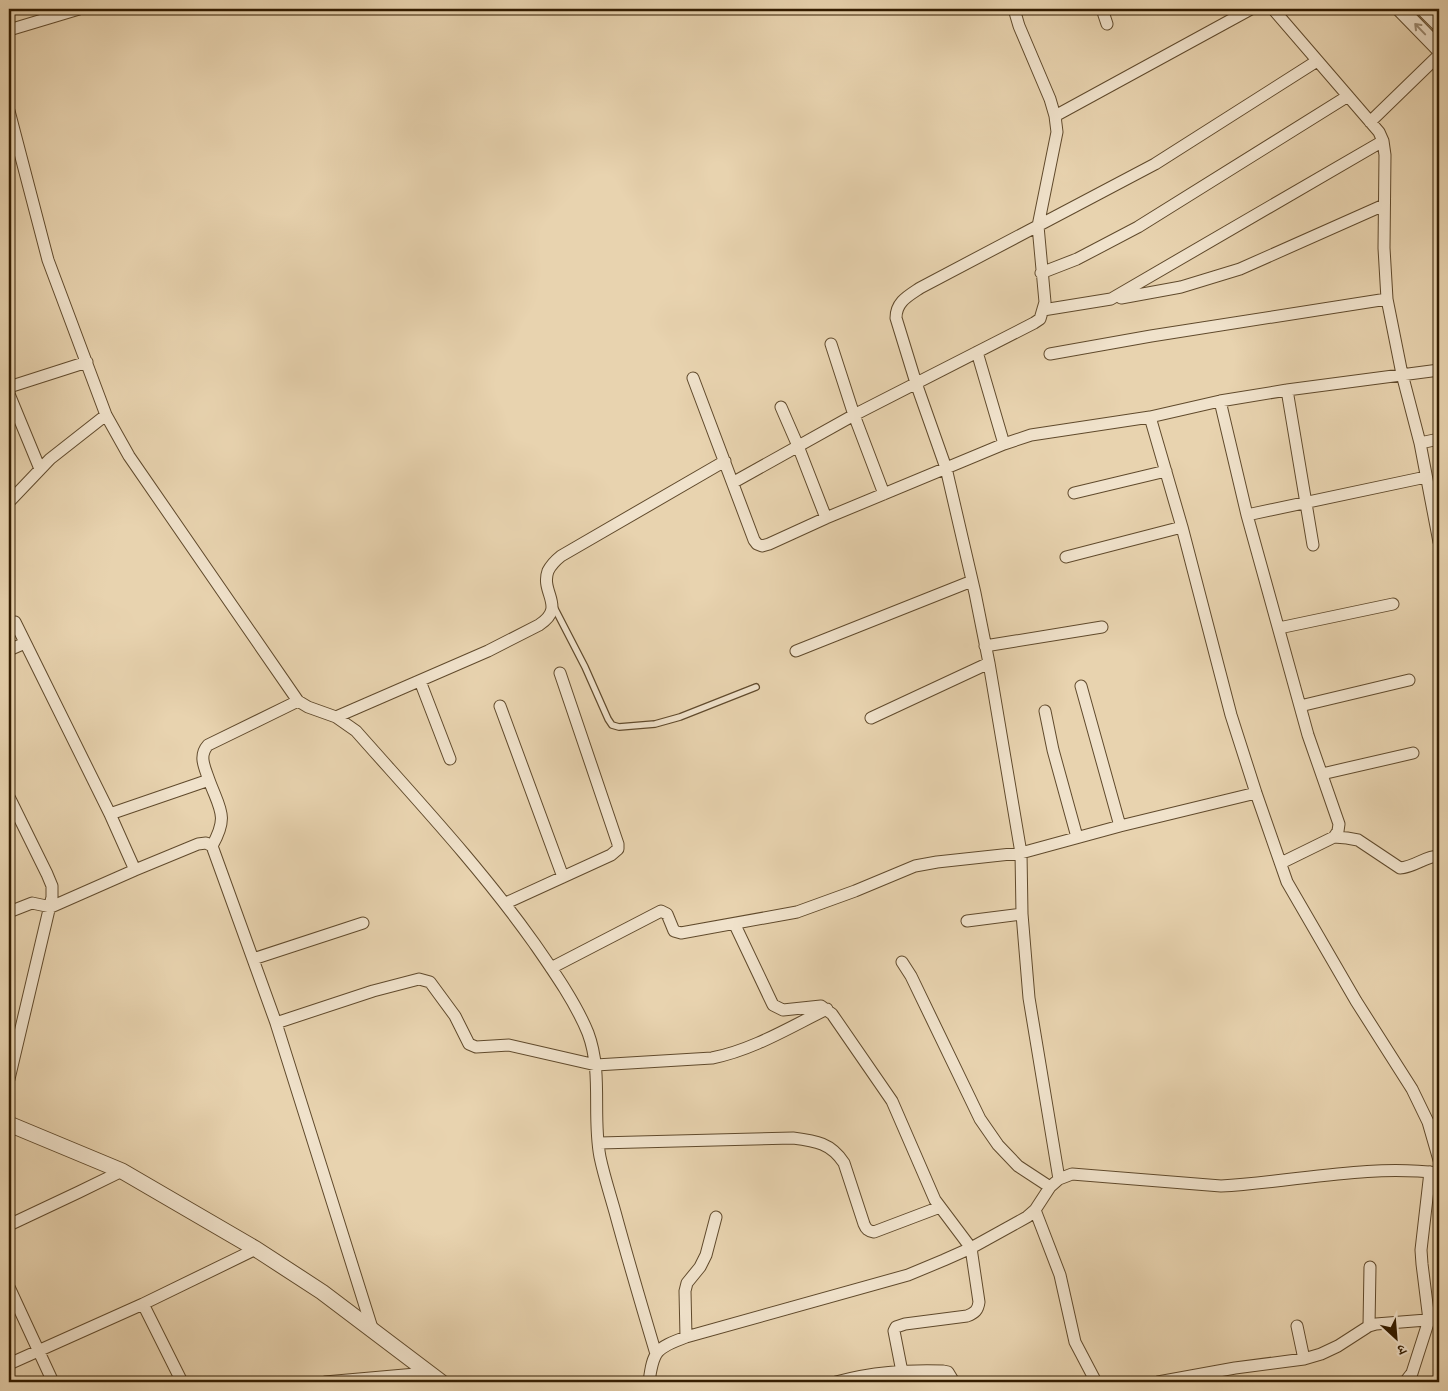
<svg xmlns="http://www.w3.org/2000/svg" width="1448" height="1391" font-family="'IM FELL DW Pica','Noto Serif Devanagari',serif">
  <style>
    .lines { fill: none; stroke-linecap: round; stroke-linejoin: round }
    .service-casing { stroke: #604a2c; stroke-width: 8 }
    .minor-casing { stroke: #604a2c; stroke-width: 13 }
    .tertiary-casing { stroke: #604a2c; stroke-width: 17 }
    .service { stroke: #f0e2cb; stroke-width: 5.5 }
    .minor { stroke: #f0e2cb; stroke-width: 11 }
    .tertiary { stroke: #f0e2cb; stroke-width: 15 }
    .oneway { stroke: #9b8970 }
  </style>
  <rect width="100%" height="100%" fill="#e8d3af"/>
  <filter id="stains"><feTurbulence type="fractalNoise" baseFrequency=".004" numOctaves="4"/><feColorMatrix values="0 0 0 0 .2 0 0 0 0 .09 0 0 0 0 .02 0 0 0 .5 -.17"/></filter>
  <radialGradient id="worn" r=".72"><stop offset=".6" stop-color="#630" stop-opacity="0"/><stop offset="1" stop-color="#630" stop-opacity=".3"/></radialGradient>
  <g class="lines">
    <!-- service casing -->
    <g class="service-casing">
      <path id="service" d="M554,607L585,667L608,719L612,725L619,727L655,724L680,717L756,687"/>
    </g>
    <!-- minor casing -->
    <g class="minor-casing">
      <path id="minor" d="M1102,9L1107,24
        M1273,9L1379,132L1383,141L1385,155L1384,248L1387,299L1402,374L1420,443L1439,542
        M9,30L79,9
        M9,111L48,260L106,415L129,456L298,701L308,707L336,717L356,731C417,800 480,867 534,943C552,969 576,1003 588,1033C603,1073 592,1116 600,1157C604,1176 610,1194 615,1212C628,1260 642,1307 656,1354
        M1055,116L1251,9
        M1370,122L1439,55
        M1041,273L1077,259L1138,227L1348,96
        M1121,298L1181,287L1240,269L1384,205
        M1043,310L1111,299L1383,141
        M831,344L854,415L884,494
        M977,352L1004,444
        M1050,354L1151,336L1387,299
        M693,378L754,540L757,544L762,546L769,544L826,518L1004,444L1031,435L1150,417L1220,401L1287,390L1439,370
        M9,387L87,362
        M1287,390L1313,545
        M9,394L40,469
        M1220,401L1247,515L1308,735L1339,824L1338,831L1334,837L1281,863
        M781,407L798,446L826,518
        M1150,417L1182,527L1231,715L1256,793L1287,882L1356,1001L1412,1089L1428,1122L1439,1160
        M1420,443L1439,439
        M734,482L854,415L1034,323L1040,319L1045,302L1038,226L1057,132L1055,116L1050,99L1019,26L1014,9
        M1074,493L1166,471
        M9,502L50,459L106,415
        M1247,515L1426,477
        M1066,557L1182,527
        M15,622L110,814L135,870
        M1279,628L1393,604
        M985,646L1102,627
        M9,650L25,643
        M796,651L972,581
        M420,681L450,759
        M1081,686L1120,826
        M500,706L563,877
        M1300,706L1409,680
        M1045,711L1053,750L1077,837
        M336,717L488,651L539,625C567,607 540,593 548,571C551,565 556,560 561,556L725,461
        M871,718L989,663
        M1322,774L1413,753
        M209,780C220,810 229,816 212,846
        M9,797L47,874L52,886V897L9,1079
        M110,814L209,780C205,768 198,756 208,745L298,701
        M1334,837L1347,838L1358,840L1400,868C1415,867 1425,856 1439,856
        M506,903L611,855L618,849V844L560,673
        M9,912L32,903L51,907L135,870L198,844L206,843L212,846L276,1023L372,1328
        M967,921L1022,914
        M735,925L773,1005L783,1010L821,1006L832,1014L892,1101L935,1200L971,1248L979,1302C978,1310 975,1313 967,1316L905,1324L896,1327L894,1331L904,1382
        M253,959L363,923
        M902,962L911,976L980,1119L998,1145L1018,1166L1050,1187
        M551,968L661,911L667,914L674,931L681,933L797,912L855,891L915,866L937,862L1021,853L1120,826L1256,793
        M276,1023L373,991L419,979L430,982L455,1016L469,1044L476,1047L509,1045L596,1065L712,1058C753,1050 790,1027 827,1009
        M599,1143L793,1138C816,1141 831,1143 844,1163L864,1224C866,1229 868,1231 874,1232L940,1207
        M1059,1179L1029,998L1022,914L1021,853L989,663L975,593L946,468L916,383L896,318C896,302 908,296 920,288L1155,164L1317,61
        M1035,1210L1060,1275L1075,1342L1096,1382
        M9,1225L79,1192L122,1171
        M9,1287L53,1382
        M143,1304L182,1382
        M1297,1326L1304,1359
        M1369,1326L1370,1267
        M686,1337L685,1291L687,1283L700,1267L706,1255L716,1217
        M9,1364L143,1304L256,1249
        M325,1382L427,1373
        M649,1382C653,1351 656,1348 686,1337L908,1275L944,1260L971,1248L1027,1217L1035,1210L1050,1187L1059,1179L1072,1174L1221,1186C1295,1182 1365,1164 1439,1173
        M836,1382C872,1372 905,1370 943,1371L948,1372L954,1382
        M1158,1382L1235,1368L1304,1359L1321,1354L1338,1346L1369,1326L1376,1324L1439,1319
        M1405,1382L1412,1373L1429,1320L1422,1264L1421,1250L1430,1172"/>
    </g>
    <!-- tertiary casing -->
    <g class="tertiary-casing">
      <path id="tertiary" d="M1400,9L1439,49
        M1424,9L1439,24
        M9,1124L122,1171L256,1249L322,1292L441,1382"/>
    </g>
    <!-- service -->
    <use href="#service" class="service"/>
    <!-- minor -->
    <use href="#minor" class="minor"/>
    <!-- tertiary -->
    <use href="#tertiary" class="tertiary"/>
  </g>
  <!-- one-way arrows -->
  <defs><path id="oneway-shaft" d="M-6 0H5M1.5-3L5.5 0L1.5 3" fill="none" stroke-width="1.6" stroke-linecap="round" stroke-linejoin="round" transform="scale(1.25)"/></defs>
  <use class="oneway" href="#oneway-shaft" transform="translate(1420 29) rotate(-134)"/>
  <!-- margin -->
  <rect width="1448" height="1391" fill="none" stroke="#e8d3af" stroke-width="30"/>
  <rect x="10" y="10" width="1428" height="1371" fill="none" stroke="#331c00" stroke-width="2.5"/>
  <rect x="15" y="15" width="1418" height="1361" fill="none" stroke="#331c00"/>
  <!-- north arrow -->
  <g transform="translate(1396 1338) rotate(154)" stroke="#f0e2cb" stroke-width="4" paint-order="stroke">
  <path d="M0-4L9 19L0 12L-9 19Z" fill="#331c00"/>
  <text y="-8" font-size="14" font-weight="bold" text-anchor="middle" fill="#331c00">उ</text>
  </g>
  <rect width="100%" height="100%" filter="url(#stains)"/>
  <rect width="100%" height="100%" fill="url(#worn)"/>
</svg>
